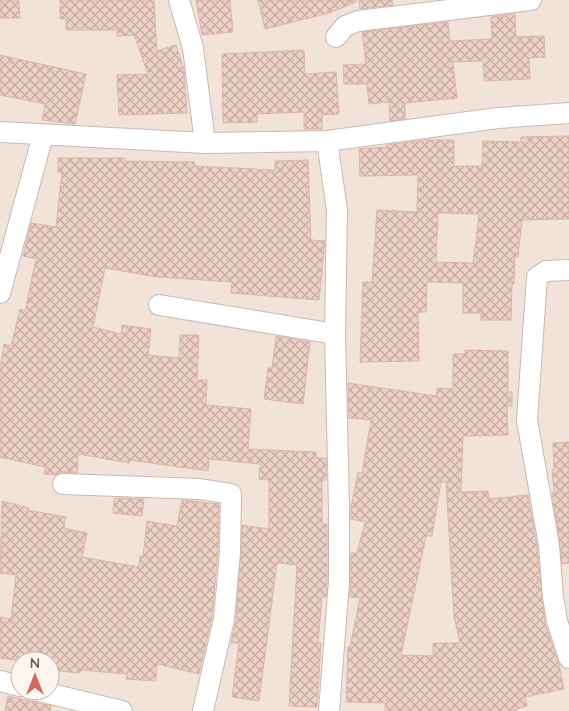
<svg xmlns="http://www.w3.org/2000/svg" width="569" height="711" font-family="Quicksand,sans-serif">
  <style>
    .residential { fill: #f1e3d9; fill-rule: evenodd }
    .building { fill: url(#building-cross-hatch); stroke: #dcb5a8; fill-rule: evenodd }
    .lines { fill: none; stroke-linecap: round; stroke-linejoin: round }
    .minor-casing { stroke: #cbb9b1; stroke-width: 22 }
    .minor { stroke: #fff; stroke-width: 20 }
  </style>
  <defs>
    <pattern id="building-cross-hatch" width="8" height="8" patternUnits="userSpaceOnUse" patternTransform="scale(1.25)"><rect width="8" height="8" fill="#eccfc5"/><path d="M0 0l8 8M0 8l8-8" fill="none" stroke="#c4aba2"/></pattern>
  </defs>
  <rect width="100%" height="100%" fill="#faf2ea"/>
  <!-- residential -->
  <path class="residential" d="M0,0H569V711H0ZM20,661H50V691H20Z"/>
  <!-- building -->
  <path class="building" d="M0,0H19L20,18H0Z
    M60,0H154L157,51L176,45L184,69L187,113L119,115L117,75L148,74L134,35L117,36V30H66V19H60Z
    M196,0H230L233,32L202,35Z
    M258,0H356V2L329,13L265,29Z
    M359,0H392L393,5L360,9Z
    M515,14L516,37L544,36L545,57L529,58L530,79L484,81L483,61L453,62L457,98L405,103V119L390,121L389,102L369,104L367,84H344L343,65L366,64L362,32L448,22L450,41L492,39L491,17Z
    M304,50L305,74L336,72L339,114L322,115V129H304V112L257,114V122L223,123L222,54Z
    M0,55L86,74L75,124L42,120L45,104L0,95Z
    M569,136V219L522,220L518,257L515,256L514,284H512L511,320H481V313H463V283L427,282L426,312H418L419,361L360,362L363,282H372L377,210L417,212L418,175L360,176L359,149L387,147V145L427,140H454V166H482L483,141L521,142V137ZM438,213L479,214L473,263L436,262Z
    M58,158H125V161L195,162V166L275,170V161L308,160L311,240L325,241L319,300L231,293L232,282L157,277L105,268L93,327L121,334L122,325L151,329L148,355L179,358L180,335H199L197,380H207L206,405L251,409L248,449L316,452V458H326V480H322V524H327V581L326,597H322L318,643H321L317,707L289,706L297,565L277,563L259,701L232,697L239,643H231L236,620L242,525L269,529V480L259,479L260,464L209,459L208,471L130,460L129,463L78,454L77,473L63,472L55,475L44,474L45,467L0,457V368L4,344L11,346L20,309L25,311L36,259L23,256L31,223L56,227L62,172H58Z
    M276,336L310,342L303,404L264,399L268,368H272Z
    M465,350L508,351V392H512V406H507L508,435L463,436L461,492L488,491L489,499L528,495L537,546L545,623L559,664L564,689L525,697L527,706L511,711H385V703L346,702L348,647H350L360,598L350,597L351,553H357L365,522L351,519V507L358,472L362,473L371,420L349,418L348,383L436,396L437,388L453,389V354H465ZM441,482H446L454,616L460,643H433V656L401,655L426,536H432Z
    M569,442V563L562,564L552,493H554L552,470H554L553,443Z
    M114,498L144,499L142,516L113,513Z
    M182,500L219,504L218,551L212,617L199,674L157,664L156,681L126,679L127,674L81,670L80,673L50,670V661H21L0,658V617L11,619L16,575L0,573L2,501L29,508L28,510L66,517L64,528L87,533L82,557L139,567L140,556H143L147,521L177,526Z
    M8,696L51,706L50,711H5Z"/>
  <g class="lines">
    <!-- minor casing -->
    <g class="minor-casing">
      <path id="minor" d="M179,0L193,48L205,143
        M336,37L345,26L358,21L531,0
        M0,132L205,143L327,141L498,118L569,113
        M327,141L337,210L335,334L339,507V581L329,711
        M569,270L546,271L537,277L527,420L549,545L553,597L557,621L569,658
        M0,293L43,135
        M159,305L335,334
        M63,484L200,489L231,494L230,552L224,619L203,711
        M0,681L20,686
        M39,691L122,711"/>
    </g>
    <!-- minor -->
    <use href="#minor" class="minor"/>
  </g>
  <!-- north arrow -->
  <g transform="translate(35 676)"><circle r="24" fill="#fdf6f0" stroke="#c5b7b0"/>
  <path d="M0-4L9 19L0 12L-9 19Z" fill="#d46a5f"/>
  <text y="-8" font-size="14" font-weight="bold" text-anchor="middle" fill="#725850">N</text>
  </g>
</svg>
